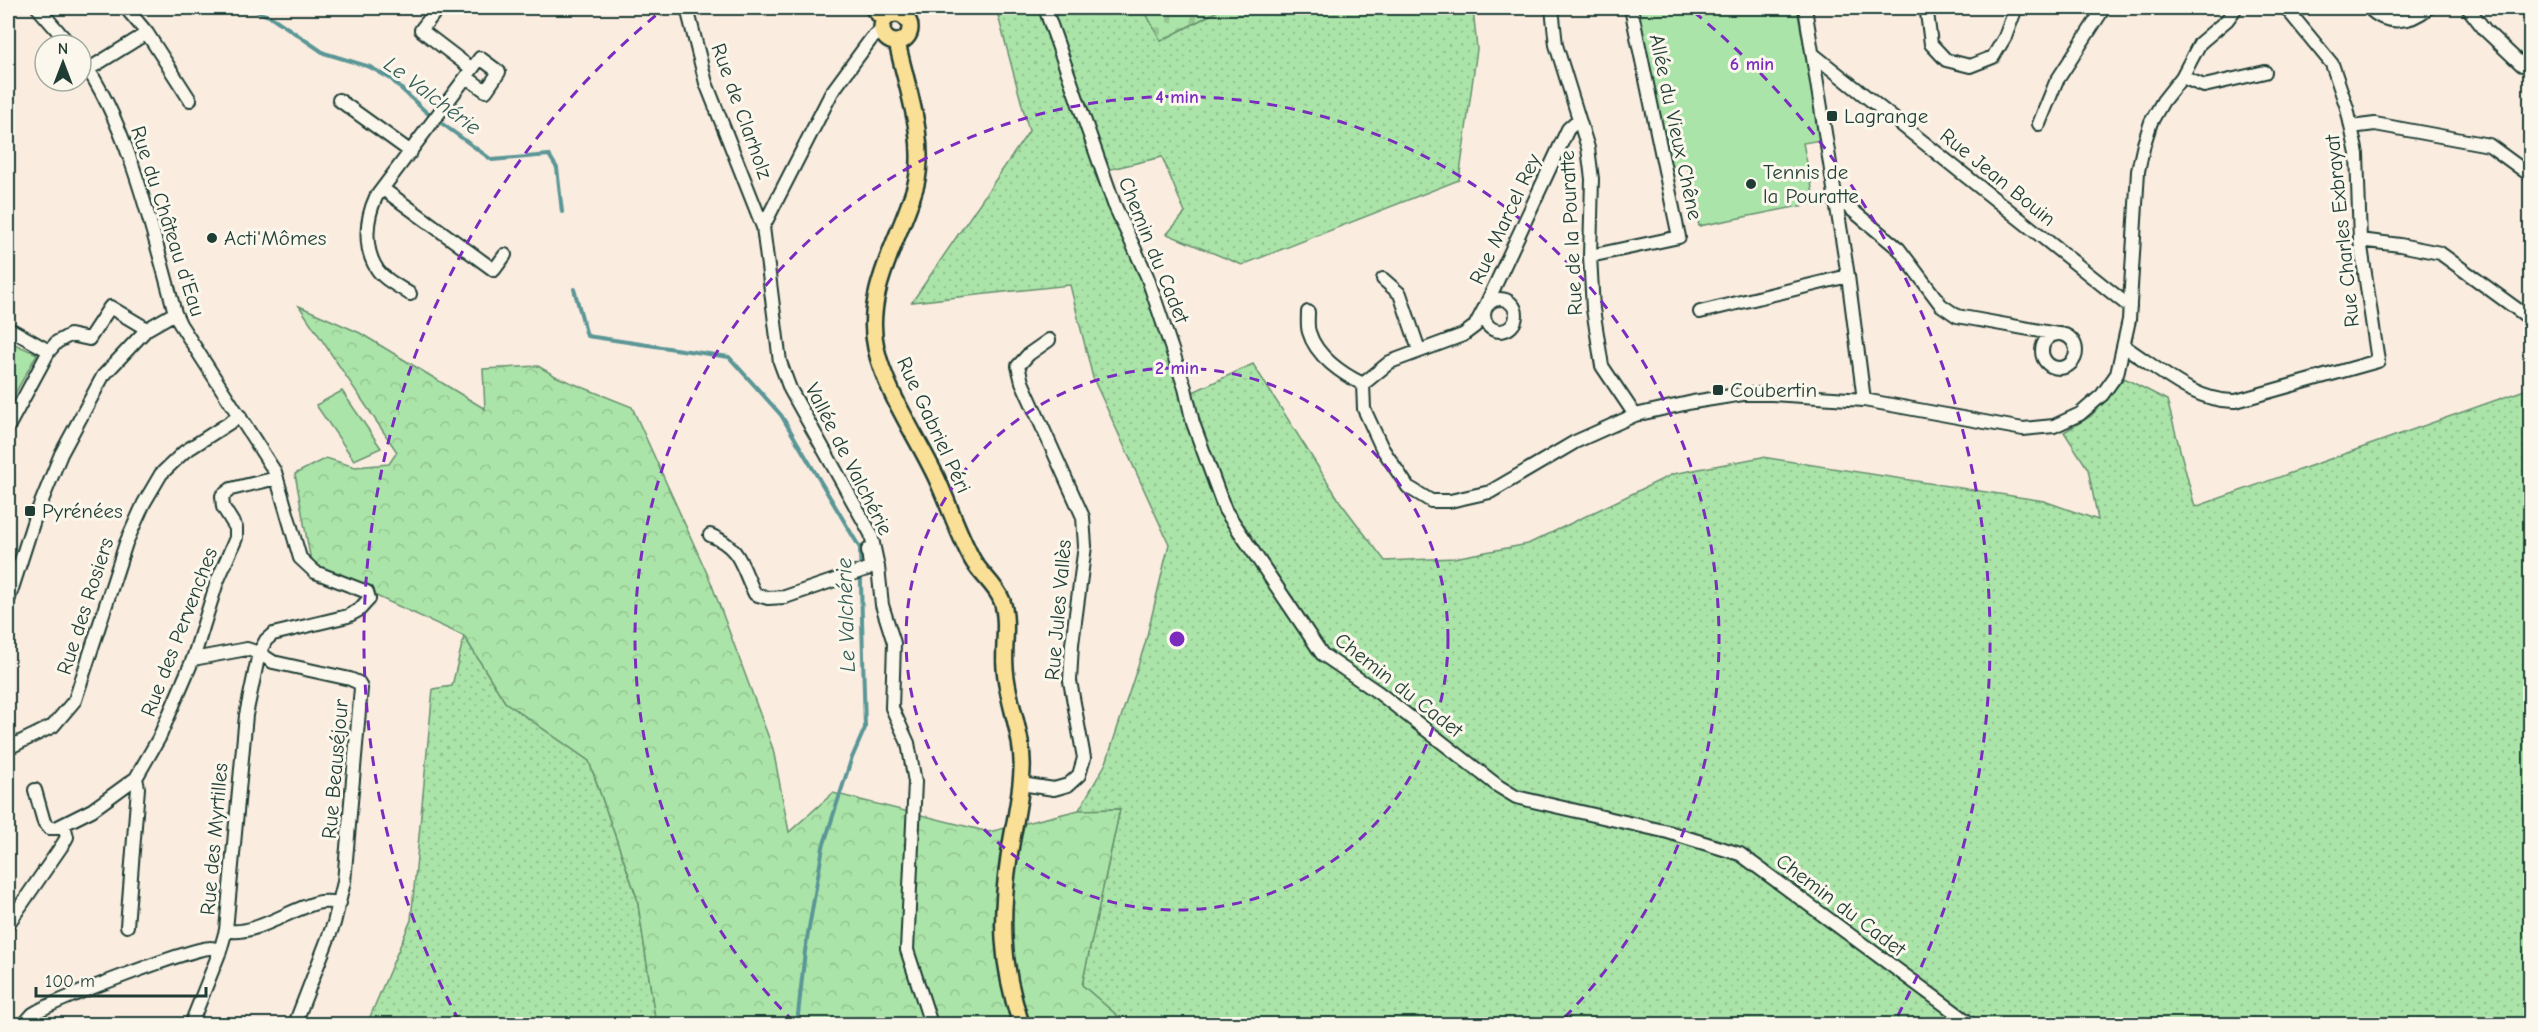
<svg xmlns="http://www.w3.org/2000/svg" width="2538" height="1032" font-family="'Comic Neue',sans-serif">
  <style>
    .grass { fill: url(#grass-dots); stroke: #65906e; stroke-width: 1.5 }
    .forest { fill: url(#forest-crowns); stroke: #65906e; stroke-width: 1.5 }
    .cemetery { fill: url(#cemetery-stones); stroke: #65906e; stroke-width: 1.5 }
    .green { fill: #abe4a8; stroke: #65906e; stroke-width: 1.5 }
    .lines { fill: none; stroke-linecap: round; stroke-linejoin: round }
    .stream { stroke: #5a9696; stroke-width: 4 }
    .minor-casing { stroke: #1f3d34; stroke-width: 16 }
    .major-casing { stroke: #1f3d34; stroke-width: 20 }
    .minor { stroke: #fbf7ec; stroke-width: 12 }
    .major { stroke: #fadf96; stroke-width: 15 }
    .ring { fill: none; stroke: #7b2cbf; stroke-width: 3; stroke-dasharray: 10 8 }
    .poi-dot { fill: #1f3d34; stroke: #fbf7ec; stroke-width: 2 }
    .labels { text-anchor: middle; stroke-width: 6; stroke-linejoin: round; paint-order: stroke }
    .street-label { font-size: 21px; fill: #1f3d34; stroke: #fbf7ec }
    .poi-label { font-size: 21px; fill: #1f3d34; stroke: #fbf7ec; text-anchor: start }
    .water-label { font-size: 22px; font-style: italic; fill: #335b55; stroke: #fbf7ec }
    .centre { fill: #7b2cbf; stroke: #fbf7ec; stroke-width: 3 }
    .ring-label { font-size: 18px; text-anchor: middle; font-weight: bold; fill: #7b2cbf; stroke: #fbf7ec; stroke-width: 6; stroke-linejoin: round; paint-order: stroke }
  </style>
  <defs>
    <pattern id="grass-dots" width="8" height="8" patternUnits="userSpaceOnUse" patternTransform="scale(1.5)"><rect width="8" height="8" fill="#abe4a8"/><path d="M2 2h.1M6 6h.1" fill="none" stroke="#93c491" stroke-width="1.8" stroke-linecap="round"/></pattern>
    <pattern id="forest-crowns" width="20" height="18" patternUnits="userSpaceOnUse" patternTransform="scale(1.5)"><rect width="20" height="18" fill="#abe4a8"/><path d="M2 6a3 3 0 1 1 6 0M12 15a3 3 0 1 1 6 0" fill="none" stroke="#93c491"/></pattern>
    <pattern id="cemetery-stones" width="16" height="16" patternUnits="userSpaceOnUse" patternTransform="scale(1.5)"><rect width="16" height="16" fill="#abe4a8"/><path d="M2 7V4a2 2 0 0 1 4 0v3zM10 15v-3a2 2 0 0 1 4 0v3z" fill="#93c491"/></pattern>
  </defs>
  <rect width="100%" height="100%" fill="#fbece0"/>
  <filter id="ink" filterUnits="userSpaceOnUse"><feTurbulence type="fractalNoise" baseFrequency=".0167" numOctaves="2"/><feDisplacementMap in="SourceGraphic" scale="12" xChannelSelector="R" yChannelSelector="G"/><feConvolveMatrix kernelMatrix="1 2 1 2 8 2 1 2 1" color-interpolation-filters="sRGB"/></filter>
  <g filter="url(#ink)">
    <!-- grass -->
    <path class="grass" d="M996,8H1143L1161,41L1223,8H1473L1477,49L1459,180L1242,265L1167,234L1185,213L1162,157L1094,173L1138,265L1189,394L1253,364L1341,503L1385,561L1454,558L1528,544L1673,474L1762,457L2044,501L2098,520L2088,469L2064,432L2091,416L2124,378L2167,400L2195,507L2530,388V1024H1127L1082,985L1120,809L1079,810L1106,763L1145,644L1169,544L1093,378L1070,285L912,302L1029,131Z
      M464,636L505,702L589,761L637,898L656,1024H367L411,920L433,689L452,686Z"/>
    <!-- forest -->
    <path class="forest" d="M299,306L360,333L485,409L483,369L538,366L557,377L632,407L710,580L773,749L789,832L833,793L989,832L1079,810L1120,809L1082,985L1127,1024H656L637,898L589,761L505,702L464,636L319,570L310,556L295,474L326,458L355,467L389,464L397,452Z"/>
    <!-- cemetery -->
    <path class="cemetery" d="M1143,8H1223L1161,41Z"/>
    <!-- green -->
    <path class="green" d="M1636,8H1797L1821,140L1803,143L1815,203L1699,226L1687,164L1668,167Z
      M10,342L37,354L13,397L8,395V346Z
      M342,391L381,448L354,460L316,405Z"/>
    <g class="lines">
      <!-- stream -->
      <path class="stream" d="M249,8L273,18L324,53L370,67L391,79L426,112L492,160L549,155L557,168L562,212
        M574,289L587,336L729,357L781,415L860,548L865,728L851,760L823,847L805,951L797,1024"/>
      <!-- minor casing -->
      <g class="minor-casing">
        <path id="minor" d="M38,8L70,45
          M126,8L147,33
          M687,8L706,83L763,227L780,362L790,389L871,534L878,567L882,605L894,643L892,708L908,743L915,782L907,950L931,1024
          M1045,8L1114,204L1147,276L1185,388L1193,423L1225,510L1322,654L1379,693L1498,786L1516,797L1668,832L1740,854L1971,1024
          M1552,8L1556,45L1588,148L1592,179L1590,256L1593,309L1602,366L1635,415
          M1805,8L1848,276L1864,400
          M1929,8L1927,13L1931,44L1946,60L1970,66L1993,57L2005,37L2016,8
          M2369,8C2386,26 2410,23 2428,8
          M2468,8L2485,30L2522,65
          M906,17L913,8
          M1814,55L2130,307
          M81,59C128,123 154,236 175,313L180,324L275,472L300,558L315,572L367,592L369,599L359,610L348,616L273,634L266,640L259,653L246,715L226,930L220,951L191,1024
          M89,69L147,33L190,100
          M466,77L486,91L499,72L480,58L472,69
          M2182,77L2204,86L2265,72
          M339,100L411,152
          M2039,124L2056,82L2104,8
          M2351,127L2375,124L2489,145L2530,175
          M383,189L494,270L505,255
          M1834,195L1899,249L1941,305L1957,316L2057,334
          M763,227L832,92L871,39L882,30
          M2360,240L2400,245L2440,253L2525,315
          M1590,256L1679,237L1631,8
          M1383,279L1400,294L1419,350
          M410,294C400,287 383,279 377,269C363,248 366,218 376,197L472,69L421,30L438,8
          M1484 315a16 16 0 1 1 32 0a16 16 0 1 1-32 0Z
          M1308,312C1308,318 1307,326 1309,332C1316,356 1342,374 1363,384L1390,362L1463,335L1475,326L1485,307L1568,129L1579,119
          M1700,312L1848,276
          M8,328L49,351L8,427
          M2042 351a17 17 0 1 1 34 0a17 17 0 1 1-34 0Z
          M2125,347C2158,368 2195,403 2236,401L2378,361L2360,240L2357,154L2347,108L2332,64L2286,8
          M49,351L57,342L70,335L89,339L110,307L147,329
          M1363,384L1364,409L1382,448L1408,487L1431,501H1450L1490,492L1575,442L1635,415L1693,402L1743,394H1772L1864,400L2023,429L2054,426L2080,414L2102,395L2117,374L2129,320L2138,171L2144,144L2151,122L2163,101L2182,77L2200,43L2227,20L2236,8
          M710,535C742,548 741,567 755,594L768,598L785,597L867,569L870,566L868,550
          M8,601L34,520L61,454L103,376L147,329L175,313
          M193,659L247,649L259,653L273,662L350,679L359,683L361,688L344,882L334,923L295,1024
          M8,748L53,726L75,700L126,543L144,503L161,474L184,452L240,416
          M1021,784L1054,789L1068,785L1079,775L1084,758L1070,681L1072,644L1085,546L1083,517L1022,382L1018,366L1029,354L1049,340
          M35,790L44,822L49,828H56L92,810L136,778L159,738L193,659L217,582L236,538V528L223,507L222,496L231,489L277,478
          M8,924L63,844L67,837L64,825
          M127,926L138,788L136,778
          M226,930C253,938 294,906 321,902C327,901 334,902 340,903
          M24,1024C27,1021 30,1017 33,1014C51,1002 193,947 211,948C214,948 217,950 220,951"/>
      </g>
      <!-- major casing -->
      <g class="major-casing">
        <path id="major" d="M873,8L884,20
          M882 28a14 14 0 1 1 28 0a14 14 0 1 1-28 0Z
          M897,42C906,86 927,139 916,184C902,236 863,291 876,348C885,391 918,438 937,479C949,505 958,533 972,559C980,574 996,585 1002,601C1009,622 1003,646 1005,668C1007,702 1024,736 1022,770C1021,799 1013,828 1009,857C1000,919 1001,964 1021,1024"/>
      </g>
      <!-- minor -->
      <use href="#minor" class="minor"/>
      <!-- major -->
      <use href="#major" class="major"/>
    </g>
  </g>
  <!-- distance rings -->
  <g class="ring">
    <circle cx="1177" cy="639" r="271"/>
    <path d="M794 1022A542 542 0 1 1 1560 1022"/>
    <path d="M459 1021A813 813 0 0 1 660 12M1694 12A813 813 0 0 1 1895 1021"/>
  </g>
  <!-- markers -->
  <g class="poi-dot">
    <rect x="1826" y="110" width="12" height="12" rx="3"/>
    <circle cx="1751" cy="184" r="6"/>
    <circle cx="212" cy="238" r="6"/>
    <rect x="1712" y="384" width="12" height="12" rx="3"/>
    <rect x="24" y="505" width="12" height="12" rx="3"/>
  </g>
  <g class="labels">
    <!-- street labels -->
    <g class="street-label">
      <text transform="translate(742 111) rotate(70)" y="7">Rue de Clarholz</text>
      <text transform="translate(1676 127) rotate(78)" y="7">Allée du Vieux Chêne</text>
      <text transform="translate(1998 177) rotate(39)" y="7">Rue Jean Bouin</text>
      <text transform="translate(1505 219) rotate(-65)" y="7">Rue Marcel Rey</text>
      <text transform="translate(168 221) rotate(72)" y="7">Rue du Château d'Eau</text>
      <text transform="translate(2342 231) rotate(-96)" y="7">Rue Charles Exbrayat</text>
      <text transform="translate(1571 233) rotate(-93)" y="7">Rue de la Pouratte</text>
      <text transform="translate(1154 250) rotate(68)" y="7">Chemin du Cadet</text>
      <text transform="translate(934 425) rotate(65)" y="7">Rue Gabriel Péri</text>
      <text transform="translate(849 459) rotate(63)" y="7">Vallée de Valchérie</text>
      <text transform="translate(85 606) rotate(-72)" y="7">Rue des Rosiers</text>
      <text transform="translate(1058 610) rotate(-85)" y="7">Rue Jules Vallès</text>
      <text transform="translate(179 632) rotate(-69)" y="7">Rue des Pervenches</text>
      <text transform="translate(1399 685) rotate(38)" y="7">Chemin du Cadet</text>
      <text transform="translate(335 769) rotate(-85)" y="7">Rue Beauséjour</text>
      <text transform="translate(214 839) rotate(-85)" y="7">Rue des Myrtilles</text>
      <text transform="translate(1841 905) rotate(37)" y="7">Chemin du Cadet</text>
    </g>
    <!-- poi labels -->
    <g class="poi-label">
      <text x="1844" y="123">Lagrange</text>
      <text x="1763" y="179">Tennis de<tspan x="1763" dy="24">la Pouratte</tspan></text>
      <text x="224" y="245">Acti'Mômes</text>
      <text x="1730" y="397">Coubertin</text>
      <text x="42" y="518">Pyrénées</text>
    </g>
    <!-- water labels -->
    <g class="water-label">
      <text transform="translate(433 95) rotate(37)" y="8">Le Valchérie</text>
      <text transform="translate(845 615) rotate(-92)" y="8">Le Valchérie</text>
    </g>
  </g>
  <circle cx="1177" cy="639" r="9" class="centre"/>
  <g class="ring-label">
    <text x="1752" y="70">6 min</text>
    <text x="1177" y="103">4 min</text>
    <text x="1177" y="374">2 min</text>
  </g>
  <!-- margin -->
  <rect width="2538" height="1032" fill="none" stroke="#fbf7ec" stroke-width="30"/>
  <rect x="15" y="15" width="2508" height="1002" fill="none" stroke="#1f3d34" stroke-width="2" filter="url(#ink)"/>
  <!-- north arrow -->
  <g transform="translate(63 63)"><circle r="28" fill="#fbf7ec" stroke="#a3ada2" stroke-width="1.5"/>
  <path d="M0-4.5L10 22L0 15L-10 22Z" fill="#1f3d34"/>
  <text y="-9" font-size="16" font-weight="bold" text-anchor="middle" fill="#1f3d34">N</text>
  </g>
  <!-- scale -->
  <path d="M36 987v9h170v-9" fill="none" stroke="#1f3d34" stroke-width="3"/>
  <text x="45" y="987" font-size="18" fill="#1f3d34" stroke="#fbf7ec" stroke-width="4.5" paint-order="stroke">100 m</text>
</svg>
